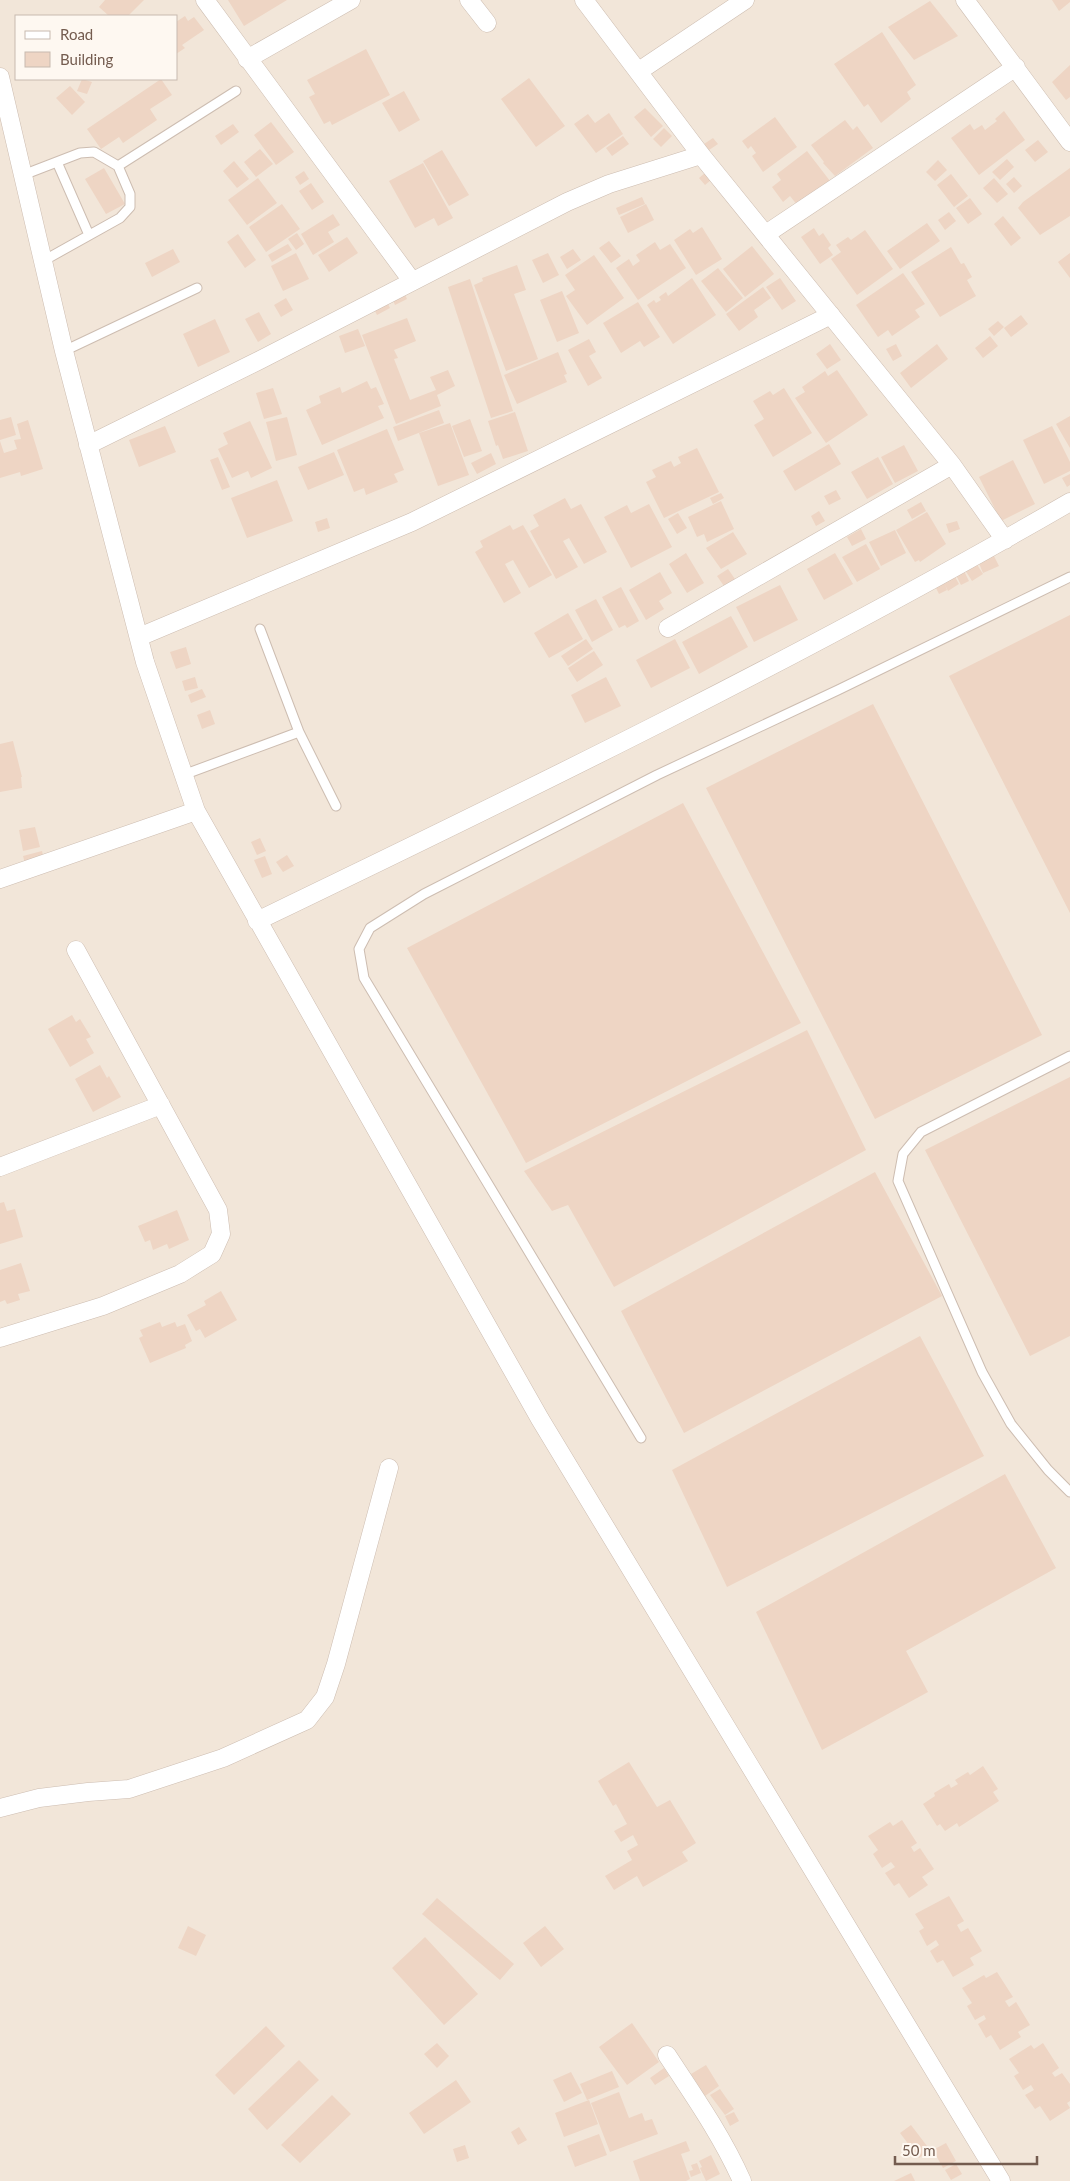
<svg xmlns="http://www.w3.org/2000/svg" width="1070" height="2181" font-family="Lato,sans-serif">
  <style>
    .residential { fill: #f2e6d9; fill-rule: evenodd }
    .building { fill: #eed5c4 }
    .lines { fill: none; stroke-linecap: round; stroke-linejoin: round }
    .service-casing { stroke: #cdbdb1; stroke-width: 11 }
    .minor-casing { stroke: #cdbdb1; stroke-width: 19 }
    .service { stroke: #fff; stroke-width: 9 }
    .minor { stroke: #fff; stroke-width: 18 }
  </style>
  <rect width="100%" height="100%" fill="#fbf4ea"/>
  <!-- residential -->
  <path class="residential" d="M0,0H1070V2181H0ZM16,16H176V79H16Z"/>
  <!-- building -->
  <path class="building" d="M105,0H144L128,16H109L99,7Z
    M228,0H287L244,26Z
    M1052,0H1070V2L1059,11Z
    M930,1L958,36L914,60L888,27Z
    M185,16L188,21L194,17L204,30L182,45L185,48L176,54V22Z
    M882,32L916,85L907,92L911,99L881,123L868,104L864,107L834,64Z
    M366,49L390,95L332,125L330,121L324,124L309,97L315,94L307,80Z
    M1070,65V97L1066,100L1052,82Z
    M529,78L565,126L536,147L501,99Z
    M82,79L92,82L87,94L77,91Z
    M161,79L172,95L150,109L157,120L123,143L119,137L101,149L87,129Z
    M70,86L85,102L72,115L56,98Z
    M404,91L420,120L399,132L382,103Z
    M645,108L663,126L651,137L634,117Z
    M1004,111L1025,140L979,175L951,138L970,124L974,130L982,125L985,130L997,121L995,119Z
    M609,113L623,134L596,153L574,124L588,114L595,123Z
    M775,117L797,147L763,172L752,156L756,153L751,146L748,149L742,141Z
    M845,120L853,130L857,126L873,148L835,176L823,163L824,162L811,145Z
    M271,122L294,152L276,165L254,135Z
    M233,124L239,132L221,145L215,136Z
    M664,128L672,136L661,147L653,139Z
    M623,136L629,144L612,156L606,148Z
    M713,138L718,144L709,150L704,144Z
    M1038,140L1048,152L1035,162L1025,150Z
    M260,149L273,164L256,177L244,162Z
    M442,150L469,195L449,206L423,161Z
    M807,151L830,181L798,206L790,196L783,202L772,187L781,180L777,174Z
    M1007,159L1014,167L1000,180L992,172Z
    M938,160L947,170L935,181L926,172Z
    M234,161L249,179L237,188L223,171Z
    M423,163L453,218L438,226L434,218L415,228L389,181Z
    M104,168L125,204L106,214L85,179Z
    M1070,168V216L1040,235L1018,208L1023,202Z
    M304,171L309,179L300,185L295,177Z
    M705,173L711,180L705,185L699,178Z
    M951,174L968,196L954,207L937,185Z
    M1014,177L1022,186L1014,193L1006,184Z
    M258,178L277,203L247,225L228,200Z
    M994,178L1008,194L997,203L983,188Z
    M311,183L324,202L312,210L299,191Z
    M642,197L645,204L619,215L616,208Z
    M970,198L982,214L968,224L956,208Z
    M282,204L300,229L266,252L249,227Z
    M646,204L654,220L628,233L620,217Z
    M949,212L956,221L945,230L938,220Z
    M333,214L340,225L328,232L334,242L313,255L301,234Z
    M1003,216L1021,238L1011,246L994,224Z
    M927,223L940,241L900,269L887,251Z
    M702,227L722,259L696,275L674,240L690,229L693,233Z
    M814,228L819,236L823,233L831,245L828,248L833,255L820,264L801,237Z
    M865,230L893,269L857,295L831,259L841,252L836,245L848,237L851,240Z
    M297,233L304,244L296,250L288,239Z
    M238,234L256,260L245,268L227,242Z
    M347,237L358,253L329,272L318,255Z
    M609,241L621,256L611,263L599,248Z
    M655,242L660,250L670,244L686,268L638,300L616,268L629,259L633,266L640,261L636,255Z
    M288,244L292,250L272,262L268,255Z
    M752,246L774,274L745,297L723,269Z
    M951,247L961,264L964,263L972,277L967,280L976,296L940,317L911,272Z
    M173,249L180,262L152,277L145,263Z
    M573,249L581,260L567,269L560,257Z
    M296,253L309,279L283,291L271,266Z
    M548,253L559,275L543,283L532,260Z
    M1070,253V278L1058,262Z
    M594,255L624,298L587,325L566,296L575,290L565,275Z
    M517,265L526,290L514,294L538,359L506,371L474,285L483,281L482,278Z
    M718,268L743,298L726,312L701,281Z
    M903,273L925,304L915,310L920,317L892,336L888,330L878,337L856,305Z
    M692,278L716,315L673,344L647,305L654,300L656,303L661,300L659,297L666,292L668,296Z
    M780,278L796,301L782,310L766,287Z
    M470,279L513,411L491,418L448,287Z
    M763,287L771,298L754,310L758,317L739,331L726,314Z
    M562,291L579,333L557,342L540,300Z
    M404,292L407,299L395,305L392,298Z
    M286,298L293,310L281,317L274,305Z
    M386,300L390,308L377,315L373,307Z
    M638,302L660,337L644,347L640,341L621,353L603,323Z
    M259,312L271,334L258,342L245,319Z
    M1021,315L1028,324L1011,337L1004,328Z
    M407,318L416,341L394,350L398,358L394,359L410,400L436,390L430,377L448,370L455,386L437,395L441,406L396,424L362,335Z
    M215,319L230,352L198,367L183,334Z
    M998,321L1004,327L994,336L988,329Z
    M358,329L365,346L345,353L339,336Z
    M990,336L998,346L983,358L975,348Z
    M589,339L596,352L589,356L602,378L588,386L568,350Z
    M830,344L841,360L827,369L816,354Z
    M896,344L902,356L893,361L886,349Z
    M937,344L948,359L911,388L900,373Z
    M558,352L567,374L564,375L567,382L517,404L504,375Z
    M837,370L868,415L826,443L795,398L805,392L802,387L825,371L828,376Z
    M367,381L371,389L376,387L384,404L378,406L384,418L322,445L306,410L321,403L319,396L340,387L342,393Z
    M273,388L282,414L264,419L256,393Z
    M784,388L812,433L773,457L754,425L764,419L753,401L770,391L773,395Z
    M439,410L444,423L398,441L393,427Z
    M515,412L528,451L503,459L498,445L496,446L488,421Z
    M1070,416V448L1056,424Z
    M11,417L16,435L0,440V420Z
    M287,417L297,455L276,461L266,422Z
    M470,419L482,451L464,457L452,426Z
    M28,420L43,469L21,476L20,472L0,478V441L4,453L17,449L14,440L21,439L17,424Z
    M250,421L272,468L251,478L248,471L232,478L218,449L228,444L223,433Z
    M450,423L469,475L438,486L419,433Z
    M165,426L176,452L139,467L129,440Z
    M1052,426L1070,462V471L1044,484L1023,440Z
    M387,429L404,470L394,474L398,482L366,495L364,488L354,492L337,450Z
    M829,444L841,464L795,491L783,471Z
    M904,445L918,471L895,483L881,457Z
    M697,448L719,492L664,518L646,482L656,477L652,470L671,461L674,467L681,463L678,457Z
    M334,452L344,475L308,490L298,467Z
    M491,453L496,464L477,474L471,463Z
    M218,457L230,487L222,490L210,460Z
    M878,457L893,484L867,499L851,472Z
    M1013,460L1035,504L1001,521L979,477Z
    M1070,474V485L1067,487L1062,478Z
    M277,480L293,521L247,538L231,498Z
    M836,490L841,499L829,505L824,496Z
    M721,493L724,498L713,504L710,498Z
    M565,498L571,509L581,504L607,552L584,564L569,538L563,541L578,567L556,579L530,531L539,526L533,515Z
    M721,501L734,529L707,542L704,534L697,537L688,517Z
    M921,502L926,511L912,519L907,510Z
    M649,504L672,547L631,568L604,517L627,505L631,513Z
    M819,511L825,521L816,526L811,516Z
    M927,512L946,544L920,562L919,560L915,562L896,530Z
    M678,513L687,528L677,534L668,519Z
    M327,518L330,528L318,532L315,522Z
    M957,521L960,529L949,533L946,524Z
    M510,525L513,530L523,525L552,575L529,588L513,560L505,564L521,593L504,603L475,552L483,547L480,541Z
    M861,529L866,539L852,546L847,537Z
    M895,530L906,553L881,566L869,542Z
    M733,532L747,554L721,569L706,548Z
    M866,544L880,569L857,582L842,557Z
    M686,553L704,583L687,593L669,564Z
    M835,553L853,584L824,600L807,569Z
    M993,554L999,566L983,573L978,561Z
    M976,563L983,574L972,581L965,570Z
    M728,569L735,579L724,586L717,576Z
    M964,571L969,581L961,585L956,575Z
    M660,572L672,593L659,601L664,609L646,620L629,590Z
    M954,575L959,584L948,591L945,585L947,590L939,594L935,586Z
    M780,585L798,620L754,642L736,607Z
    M621,587L639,621L627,628L625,625L619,628L602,597Z
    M596,599L613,630L592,642L575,610Z
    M568,613L583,639L549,658L534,633Z
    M1070,615V913L949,676Z
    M731,616L748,647L699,674L682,642Z
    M586,639L593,649L568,666L561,656Z
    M675,639L690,668L651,688L636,660Z
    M186,647L191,664L176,669L170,652Z
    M594,651L603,665L577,682L568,668Z
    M195,677L198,688L185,691L182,681Z
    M606,677L621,706L585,723L571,695Z
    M202,689L206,697L191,703L188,695Z
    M873,704L1042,1035L875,1119L706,788Z
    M210,710L215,724L202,729L197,715Z
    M13,741L22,777H21L22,788L0,792V744Z
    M683,803L801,1023L526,1163L407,948Z
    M35,827L40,847L23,851L19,830Z
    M260,838L266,851L257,855L251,842Z
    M42,851L45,863L26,867L23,856Z
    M287,855L294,866L283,872L276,862Z
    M265,856L272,874L262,878L254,860Z
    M72,1015L76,1022L80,1019L91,1037L86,1039L94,1053L70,1067L48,1029Z
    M807,1030L866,1150L614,1287L568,1205L552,1211L524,1171Z
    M100,1065L107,1078L109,1076L121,1097L93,1112L75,1079Z
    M1070,1077V1336L1030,1356L925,1150Z
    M875,1172L942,1296L684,1433L621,1311Z
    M4,1202L7,1211L15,1209L23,1237L0,1244V1203Z
    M177,1210L189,1240L169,1249L167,1244L153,1250L150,1240L145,1242L138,1226Z
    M21,1263L30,1291L18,1294L20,1300L7,1304L5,1300L0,1302V1270Z
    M221,1291L237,1320L205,1338L200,1329L196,1331L187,1315L206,1305L204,1301Z
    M160,1322L162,1327L175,1322L177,1327L185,1324L192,1341L185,1345L186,1348L150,1363L139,1338L143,1336L140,1330Z
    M920,1336L984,1456L727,1587L672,1470Z
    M1005,1474L1056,1568L906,1651L928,1692L822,1750L756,1612Z
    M629,1762L657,1807L670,1800L696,1843L682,1852L688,1861L643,1887L637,1876L614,1890L605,1876L632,1860L627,1851L638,1845L633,1835L621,1842L614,1831L627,1824L616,1804L613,1806L598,1781Z
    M983,1766L998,1789L993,1792L999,1801L959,1827L957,1823L945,1831L940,1824L937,1826L923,1804L935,1796L934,1793L949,1784L951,1788L958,1784L955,1780L968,1772L970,1775Z
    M902,1820L917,1843L911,1847L914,1852L920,1848L934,1869L922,1877L928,1885L909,1898L899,1883L894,1886L885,1873L895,1867L891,1862L882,1868L873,1854L878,1850L868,1836L890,1822L893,1826Z
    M949,1896L964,1921L957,1925L961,1932L968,1928L982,1951L970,1958L974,1965L953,1977L943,1960L937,1963L930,1951L939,1945L936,1940L927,1946L919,1931L924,1928L915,1914Z
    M437,1898L514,1964L500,1980L422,1914Z
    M188,1926L206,1935L196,1956L178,1948Z
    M545,1926L564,1949L541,1967L523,1943Z
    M425,1937L478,1994L444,2025L392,1968Z
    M997,1972L1013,1997L1005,2001L1009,2007L1016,2002L1030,2025L1018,2032L1021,2037L1000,2050L991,2035L986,2038L978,2024L986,2019L984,2015L975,2020L967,2006L972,2003L962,1988L984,1975L986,1978Z
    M632,2023L659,2062L627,2085L599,2047Z
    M266,2026L285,2046L234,2095L215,2075Z
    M437,2043L449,2056L437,2068L424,2054Z
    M1043,2043L1059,2068L1052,2073L1055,2077L1062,2073L1070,2084V2101L1067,2103L1070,2108L1050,2121L1040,2106L1035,2109L1025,2095L1034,2090L1031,2085L1023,2090L1014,2076L1019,2073L1009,2059L1031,2045L1034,2049Z
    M299,2060L319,2080L267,2130L248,2109Z
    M706,2065L719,2086L705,2096L691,2074Z
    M664,2068L669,2076L655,2085L650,2078Z
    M612,2071L619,2087L587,2100L580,2084Z
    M571,2072L582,2093L564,2102L553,2080Z
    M456,2080L471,2102L424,2134L409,2113Z
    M720,2089L734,2109L725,2115L710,2095Z
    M619,2092L629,2118L642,2113L645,2121L652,2119L658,2134L610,2152L591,2103Z
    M332,2095L351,2114L300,2163L281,2145Z
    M589,2100L598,2124L564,2137L555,2113Z
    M734,2112L739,2121L730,2126L725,2116Z
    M911,2125L930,2150L919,2158L900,2133Z
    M519,2127L527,2140L518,2145L511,2132Z
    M599,2134L607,2155L575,2167L567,2146Z
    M686,2141L690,2151L681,2154L690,2179L686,2181H640L633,2161Z
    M946,2143L956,2161L943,2168L933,2150Z
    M465,2145L469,2158L457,2162L453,2149Z
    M711,2155L720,2174L706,2181L700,2168L702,2167L699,2161Z
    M697,2163L701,2173L691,2177L689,2171L693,2170L691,2165Z
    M956,2164L962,2174L951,2180L945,2170Z
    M911,2173L915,2181H894Z"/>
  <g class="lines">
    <!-- service casing -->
    <g class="service-casing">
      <path id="service" d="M57,162L89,235
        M118,166L236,91
        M23,175L80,153L94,152L118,166L130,194V207L120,218L43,261
        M64,351L197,288
        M260,629L299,732L336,806
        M183,775L299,732
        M1070,1056L921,1132L903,1154L898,1181L982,1372L1011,1424L1048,1470L1070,1492
        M641,1438L364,978L359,949L370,928L424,894L657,775L838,690L1070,577"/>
    </g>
    <!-- minor casing -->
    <g class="minor-casing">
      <path id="minor" d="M205,0L412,281
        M469,0L487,23
        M584,0L701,155L952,465L1005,540
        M965,0L1070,142
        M247,59L351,0
        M639,71L745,0
        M0,77L64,351L145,662L196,811L540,1419L1001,2181
        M766,234L1016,67
        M88,445L260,360L567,202L609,184L701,155
        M668,628L952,465
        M139,637L412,522L831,315
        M0,879L196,811
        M257,921C531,789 806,655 1070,502
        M0,1167L161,1105
        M0,1338L103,1306L180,1274L212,1254L221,1234L218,1210L76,950
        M0,1808L39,1798L88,1792L129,1789L223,1758L307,1720L325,1697L336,1664L389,1468
        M667,2055C694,2096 722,2136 742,2181"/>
    </g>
    <!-- service -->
    <use href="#service" class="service"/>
    <!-- minor -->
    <use href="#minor" class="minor"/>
  </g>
  <!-- legend -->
  <rect x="15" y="15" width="162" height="65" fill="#fef8f1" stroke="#c7bab0"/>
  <rect x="25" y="31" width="25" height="8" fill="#ffffff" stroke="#c7bab0"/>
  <text x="60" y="40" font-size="15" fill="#745c4f">Road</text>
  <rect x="25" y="52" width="25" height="15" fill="#eed5c4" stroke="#c7bab0"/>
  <text x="60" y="65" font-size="15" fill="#745c4f">Building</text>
  <!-- scale -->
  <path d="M895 2156v8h142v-8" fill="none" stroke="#745c4f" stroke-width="2.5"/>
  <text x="902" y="2156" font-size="15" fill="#745c4f" stroke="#fef8f1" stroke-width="4" paint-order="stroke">50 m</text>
</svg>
